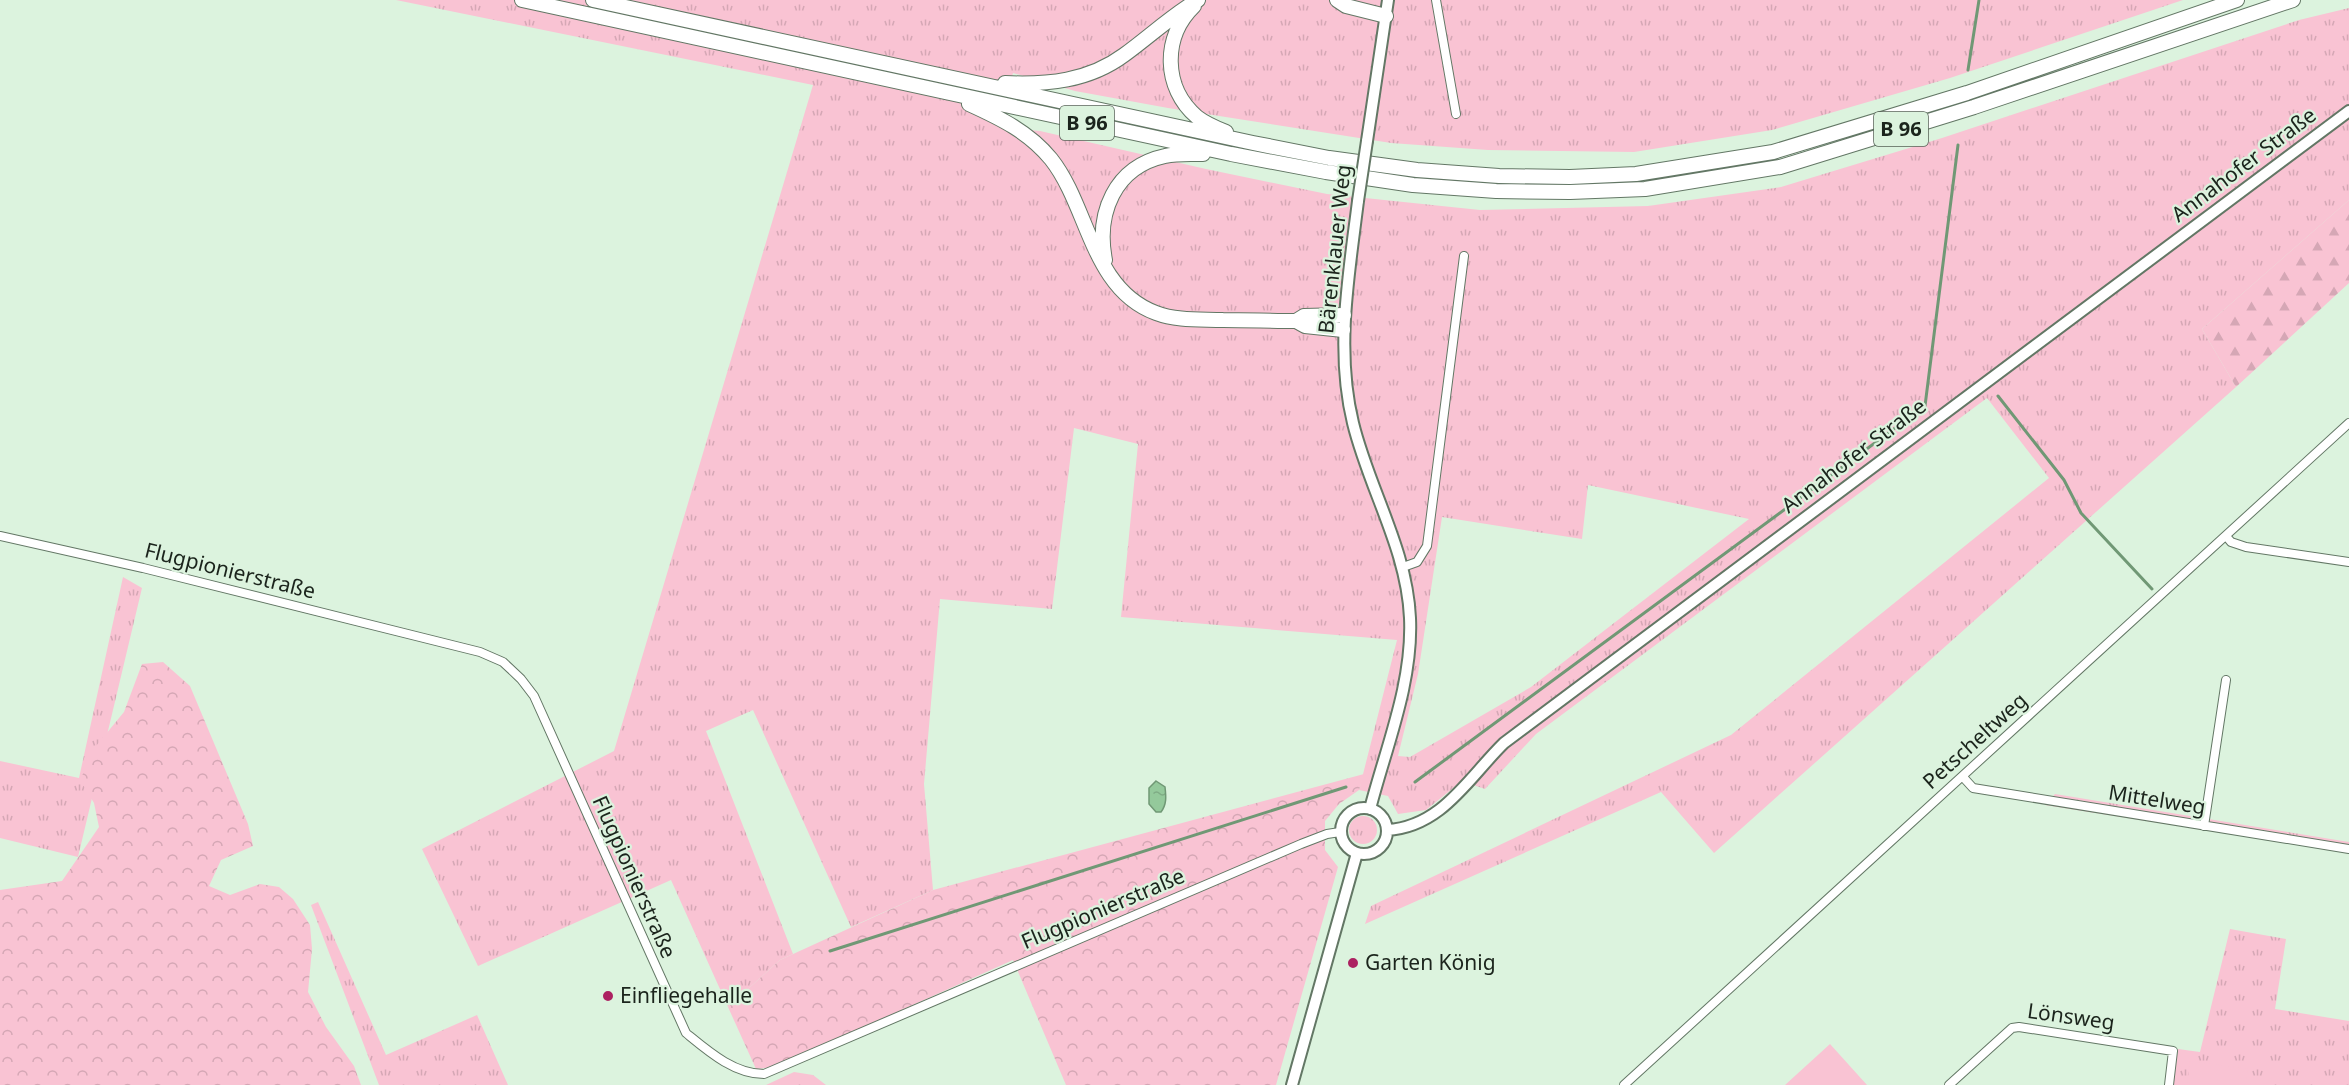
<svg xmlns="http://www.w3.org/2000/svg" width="2349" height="1085" font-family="'Noto Sans',sans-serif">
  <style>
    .grass { fill: url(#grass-tufts); fill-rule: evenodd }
    .forest { fill: url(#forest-firs) }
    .park { fill: url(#park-crowns) }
    .garden { fill: #f9c3d3 }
    .water { fill: url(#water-ripples); stroke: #709875; stroke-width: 1.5 }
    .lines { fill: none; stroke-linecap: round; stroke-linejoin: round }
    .stream { stroke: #709875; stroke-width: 3 }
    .street-casing { stroke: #637765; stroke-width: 10 }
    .secondary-casing { stroke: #637765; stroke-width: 14 }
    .highway-casing { stroke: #637765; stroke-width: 16 }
    .street { stroke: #fff; stroke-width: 8 }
    .secondary { stroke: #fff; stroke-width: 10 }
    .highway { stroke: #fff; stroke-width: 14 }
    .secondary-bridge-casing { stroke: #637765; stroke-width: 14; stroke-linecap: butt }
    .secondary-bridge { stroke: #fff; stroke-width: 10 }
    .poi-dot { fill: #ac2161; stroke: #dcf3de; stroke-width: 2 }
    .labels { text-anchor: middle; stroke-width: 4.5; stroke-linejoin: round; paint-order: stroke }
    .shield { fill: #dcf3de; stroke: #556256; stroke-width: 1.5 }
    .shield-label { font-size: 20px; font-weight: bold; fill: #1b241c }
    .street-label { font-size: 21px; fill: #1b241c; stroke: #dcf3de }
    .poi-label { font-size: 21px; fill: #1b241c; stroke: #dcf3de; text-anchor: start }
  </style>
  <defs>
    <pattern id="grass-tufts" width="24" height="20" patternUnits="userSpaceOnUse" patternTransform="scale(1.5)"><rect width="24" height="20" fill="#f9c3d3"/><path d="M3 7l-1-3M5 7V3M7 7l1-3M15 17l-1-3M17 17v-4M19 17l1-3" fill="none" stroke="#d5a7b5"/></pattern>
    <pattern id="forest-firs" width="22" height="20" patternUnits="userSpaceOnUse" patternTransform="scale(1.5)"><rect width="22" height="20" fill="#f9c3d3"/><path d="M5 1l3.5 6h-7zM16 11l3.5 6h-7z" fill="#d5a7b5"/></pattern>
    <pattern id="park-crowns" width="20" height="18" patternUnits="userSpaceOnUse" patternTransform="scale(1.5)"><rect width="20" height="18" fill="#f9c3d3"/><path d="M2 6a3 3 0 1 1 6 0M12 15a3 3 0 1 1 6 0" fill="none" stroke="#d5a7b5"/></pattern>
    <pattern id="water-ripples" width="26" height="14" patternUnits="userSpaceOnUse" patternTransform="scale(1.5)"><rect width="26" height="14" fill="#94c99b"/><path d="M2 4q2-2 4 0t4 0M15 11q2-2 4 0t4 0" fill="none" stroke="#7fac85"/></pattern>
  </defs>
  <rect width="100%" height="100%" fill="#dcf3de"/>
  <!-- grass -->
  <path class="grass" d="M396,0H2183L1950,78L1772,130L1634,152L1488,150L1391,143L1168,108L1075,91L1013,73L999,127L1040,131L1206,169L1327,194L1480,210L1648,206L1781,187L1942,138L2299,20L2349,8V200L2202,329L2236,387L1714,853L1661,792L1365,924L1371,906L1731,735L2049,478L1987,398L1536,734L1485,789L1462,781L1426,810L1398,814L1388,796L1359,790L1397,640L1121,617L1138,444L1074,428L1052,609L940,599L924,784L933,890L851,927L753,710L706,731L793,954L780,960L728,1007L671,880L478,966L422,849L614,751L813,85ZM1588,485L1749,519L1531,687L1410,757L1398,756L1418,674L1442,517L1582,539Z
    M123,577L142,588L78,857L0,838V761L79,778Z
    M2055,794L2349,842V853L2045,805Z
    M1349 830a14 14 0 1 1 28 0a14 14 0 1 1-28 0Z
    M318,902L386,1055L477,1015L508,1085H379L311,905Z
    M2230,929L2286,939L2275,1009L2349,1021V1085H2173L2178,1049L2200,1052Z
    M794,1072L813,1075L826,1085H766Z"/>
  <!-- forest -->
  <path class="forest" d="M2349,200V283L2236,387L2202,329Z"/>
  <!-- park -->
  <path class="park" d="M163,662L190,686L248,824L253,846L221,860L209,886L230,895L260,884L279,887L293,899L310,925L312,949L308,992L326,1027L354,1066L361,1085H0V890L62,881L99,827L94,803L80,780L96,746L124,712L142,664Z
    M1364,774L1359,790L1339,804L1325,821V850L1338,867L1276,1085H1066L1013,960L775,1067L756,1069L728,1007L780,960L933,890Z"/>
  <!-- garden -->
  <path class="garden" d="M1830,1044L1867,1085H1785Z
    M2190,1061L2248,1069L2245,1085H2187Z"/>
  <!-- water -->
  <path class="water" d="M1156,781L1165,787C1166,796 1167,804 1161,812H1156L1149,804V788Z"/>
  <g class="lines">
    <!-- stream -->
    <path class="stream" d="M1968,70L1979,0
      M1998,396L2064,480L2081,513L2152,589
      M1415,782L1925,406L1958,145
      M830,951L1346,787"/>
    <!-- street casing -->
    <g class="street-casing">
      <path id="street" d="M1436,0L1456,114
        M0,536L143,568L480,652L503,662L521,679L534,696L686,1033C708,1051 734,1074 764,1074L1301,844L1327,834L1340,832
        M2226,536L2231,542L2246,547L2349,562
        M1403,567L1417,562L1427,546L1464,256
        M1963,777L1973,788L2349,849
        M2204,826L2226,680
        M1624,1085L2349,423
        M1949,1085L2012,1028L2019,1027L2173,1051L2169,1085"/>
    </g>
    <!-- secondary casing -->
    <g class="secondary-casing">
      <path id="secondary" d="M1367,141L1388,0
        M1358,201C1349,274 1335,350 1353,423C1369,489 1407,549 1410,618C1413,683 1386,747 1370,809
        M1341 831a23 23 0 1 1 46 0a23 23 0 1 1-46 0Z
        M1387,830C1442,827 1469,777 1504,743L2349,111
        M1292,1085L1357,853"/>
    </g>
    <!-- highway casing -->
    <g class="highway-casing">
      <path id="highway" d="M522,0L1231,154L1326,172L1413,185L1496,191L1570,192L1645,189L1780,167L1974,107L2293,0
        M593,0L1253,143L1329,158L1417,170L1499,176L1570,177L1636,174L1773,152L1967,93L2237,0
        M1337,0L1346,6L1386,16
        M1194,6C1162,37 1163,88 1197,117C1206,124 1216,128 1226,132
        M1005,83C1047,85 1089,81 1124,55C1149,37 1171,16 1198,0
        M969,104C1000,118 1029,132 1051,159C1089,207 1091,289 1156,313C1177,321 1201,319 1223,320C1248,320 1272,321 1296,321L1304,316L1344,315
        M1105,260C1096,214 1114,167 1165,156C1177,153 1191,154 1203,154
        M1296,321L1305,326L1343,330"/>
    </g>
    <!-- street -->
    <use href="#street" class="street"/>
    <!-- secondary -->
    <use href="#secondary" class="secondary"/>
    <!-- highway -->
    <use href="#highway" class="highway"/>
    <!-- secondary-bridge casing -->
    <g class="secondary-bridge-casing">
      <path id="secondary-bridge" d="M1358,201L1367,141"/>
    </g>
    <!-- secondary-bridge -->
    <use href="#secondary-bridge" class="secondary-bridge"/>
  </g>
  <!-- markers -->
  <g class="poi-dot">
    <circle cx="1353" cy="963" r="6"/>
    <circle cx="608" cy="996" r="6"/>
  </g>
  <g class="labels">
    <!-- shield labels -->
    <g class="shield">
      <rect x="1060" y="106" width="54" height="34" rx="4.5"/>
      <rect x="1874" y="112" width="54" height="34" rx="4.5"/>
    </g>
    <g class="shield-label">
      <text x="1087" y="130">B 96</text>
      <text x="1901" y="136">B 96</text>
    </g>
    <!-- street labels -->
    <g class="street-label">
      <text transform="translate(2244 165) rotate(-37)" y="7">Annahofer Straße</text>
      <text transform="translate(1335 249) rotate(-84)" y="7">Bärenklauer Weg</text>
      <text transform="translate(1854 456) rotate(-37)" y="7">Annahofer Straße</text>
      <text transform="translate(230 571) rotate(14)" y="7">Flugpionierstraße</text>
      <text transform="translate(1975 741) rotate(-42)" y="7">Petscheltweg</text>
      <text transform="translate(2157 800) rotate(9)" y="7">Mittelweg</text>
      <text transform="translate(634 877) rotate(66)" y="7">Flugpionierstraße</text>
      <text transform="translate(1103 909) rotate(-23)" y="7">Flugpionierstraße</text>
      <text transform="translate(2071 1017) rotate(8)" y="7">Lönsweg</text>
    </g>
    <!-- poi labels -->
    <g class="poi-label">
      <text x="1365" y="970">Garten König</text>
      <text x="620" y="1003">Einfliegehalle</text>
    </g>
  </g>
</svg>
